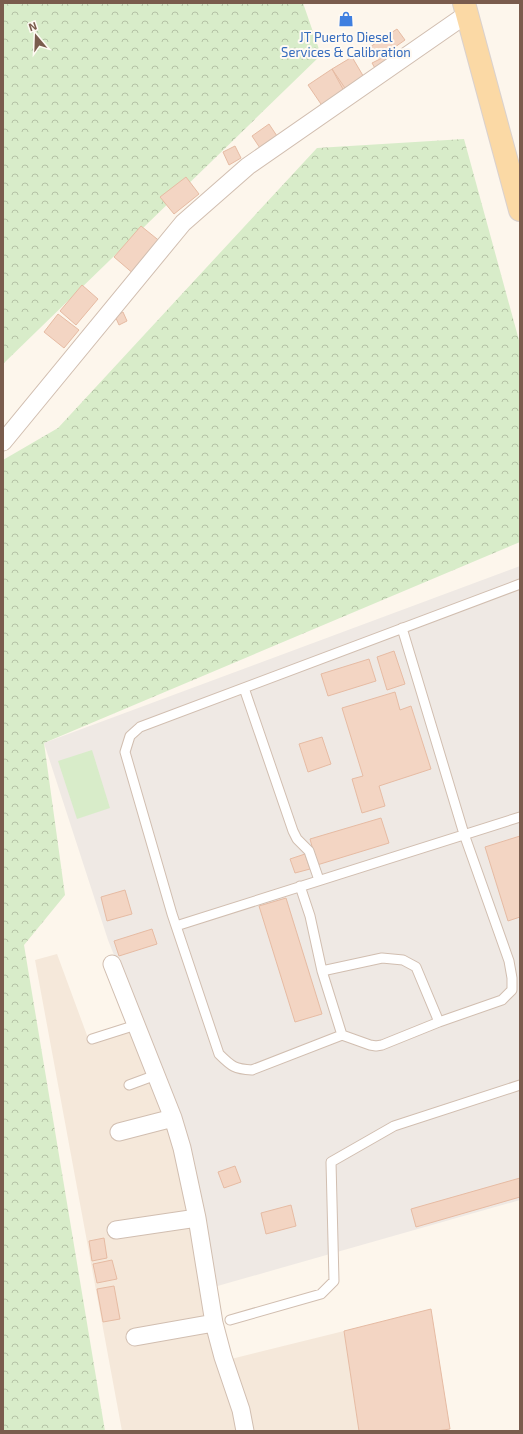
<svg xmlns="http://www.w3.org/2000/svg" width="523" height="1434" font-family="'Exo 2',sans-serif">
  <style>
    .residential { fill: #f5e8da }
    .industrial { fill: #efe9e4 }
    .grass { fill: #d8ecc9 }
    .forest { fill: url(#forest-crowns) }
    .building { fill: #f3d5c3; stroke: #e6bba3 }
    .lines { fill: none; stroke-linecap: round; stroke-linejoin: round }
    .lane-casing { stroke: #d1beb0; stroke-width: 11 }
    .street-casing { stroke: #d1beb0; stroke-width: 19 }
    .primary-casing { stroke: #dad1cd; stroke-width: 24 }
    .lane { stroke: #fff; stroke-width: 9 }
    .street { stroke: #fff; stroke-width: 17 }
    .primary { stroke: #fbd9a5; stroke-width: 22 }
    .labels { text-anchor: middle; stroke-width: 4; stroke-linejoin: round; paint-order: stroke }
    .shop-label { font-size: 13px; fill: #366cbe; stroke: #fffaf3 }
  </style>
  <defs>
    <pattern id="forest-crowns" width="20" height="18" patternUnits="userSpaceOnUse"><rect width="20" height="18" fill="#d8ecc9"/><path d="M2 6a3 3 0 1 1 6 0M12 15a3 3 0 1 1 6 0" fill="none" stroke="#b4c2a5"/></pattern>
  </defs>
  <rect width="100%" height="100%" fill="#fdf6ec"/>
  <!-- residential -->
  <path class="residential" d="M57,954L88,1038L140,1020L190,1145L214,1287L231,1359L344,1331L359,1431H122L35,960Z"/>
  <!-- industrial -->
  <path class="industrial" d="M520,566V1200L214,1287L190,1145L108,940L44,743Z"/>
  <!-- grass -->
  <path class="grass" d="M92,750L110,808L77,819L58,761Z"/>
  <!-- forest -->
  <path class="forest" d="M3,3H303L321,55L3,364Z
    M464,139L520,344V542L44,743L65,895L24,945L105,1431H3V460L58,428L317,148Z"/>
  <!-- building -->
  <path class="building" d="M397,29L405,40L378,59L370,47Z
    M386,56L390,63L376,70L372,63Z
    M352,57L365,79L344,91L332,69Z
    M332,69L347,91L323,107L308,85Z
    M269,124L277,136L260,148L252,136Z
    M235,146L241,158L229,165L223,152Z
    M186,177L199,194L174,214L160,197Z
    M141,226L162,243L135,275L114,257Z
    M82,285L98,299L76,325L60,311Z
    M123,312L127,321L119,325L115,316Z
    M58,314L79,330L64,348L44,332Z
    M394,651L405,684L387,690L377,657Z
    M369,659L376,681L328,696L321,674Z
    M395,692L400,710L411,706L431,769L379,786L385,806L362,813L352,779L363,776L342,708Z
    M322,737L331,764L308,772L299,744Z
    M381,818L389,843L317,865L310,839Z
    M520,836V917L508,921L485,847Z
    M305,854L310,869L295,873L290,859Z
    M125,890L132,914L107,921L101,897Z
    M286,898L322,1014L295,1022L259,906Z
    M152,929L157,944L119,956L114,941Z
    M235,1166L241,1182L224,1188L218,1172Z
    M520,1178V1197L416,1227L411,1209Z
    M291,1205L296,1226L266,1234L261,1213Z
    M104,1238L107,1258L92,1261L89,1241Z
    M112,1260L117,1279L97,1283L93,1264Z
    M114,1286L120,1319L103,1322L97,1289Z
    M431,1309L450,1429L437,1431H359L344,1331Z"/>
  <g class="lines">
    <!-- lane casing -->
    <g class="lane-casing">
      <path id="lane" d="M402,628L464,834L509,961L512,978V990L502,1000L439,1022L382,1045L376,1046L370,1045L342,1035L252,1070C235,1069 232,1067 219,1054L172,914L125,752L130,736L140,727C266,680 393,632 520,584
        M244,688L293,831L297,839L309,851L319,880
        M300,886L310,916L322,971L342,1035
        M176,926L520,817
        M322,971L382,958L403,960L416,967L439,1022
        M92,1039L136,1025
        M129,1085L156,1075
        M230,1320L321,1294L334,1281L331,1162L394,1126L520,1085"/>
    </g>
    <!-- street casing -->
    <g class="street-casing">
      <path id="street" d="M3,442L183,223L248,166L467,14
        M112,964L173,1118L182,1148L197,1218L214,1323L223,1357L241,1410L245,1431
        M119,1132L173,1118
        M116,1230L197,1218
        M135,1337L214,1323"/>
    </g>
    <!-- primary casing -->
    <g class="primary-casing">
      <path id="primary" d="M464,3L520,210"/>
    </g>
    <!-- lane -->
    <use href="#lane" class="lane"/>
    <!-- street -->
    <use href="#street" class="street"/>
    <!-- primary -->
    <use href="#primary" class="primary"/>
  </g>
  <!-- icons -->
  <defs>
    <g id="shop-bare" transform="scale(1.2)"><path d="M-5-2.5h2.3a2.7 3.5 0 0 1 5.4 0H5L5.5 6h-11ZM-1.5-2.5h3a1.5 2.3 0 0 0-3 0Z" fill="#3f7fe0" stroke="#fffaf3" stroke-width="2.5" paint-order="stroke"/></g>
  </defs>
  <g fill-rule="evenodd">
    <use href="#shop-bare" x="346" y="19"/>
  </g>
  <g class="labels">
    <!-- shop labels -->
    <g class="shop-label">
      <text x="346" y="42">JT Puerto Diesel<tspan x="346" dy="15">Services &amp; Calibration</tspan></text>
    </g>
  </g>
  <!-- border -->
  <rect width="523" height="1434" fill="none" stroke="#7a5c4d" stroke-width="8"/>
  <!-- north arrow -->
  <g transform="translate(36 36) rotate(341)" stroke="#fffaf3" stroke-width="3" paint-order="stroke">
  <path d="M0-3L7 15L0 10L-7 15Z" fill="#7a5c4d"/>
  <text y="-6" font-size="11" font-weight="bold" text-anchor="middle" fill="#7a5c4d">N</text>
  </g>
</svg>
